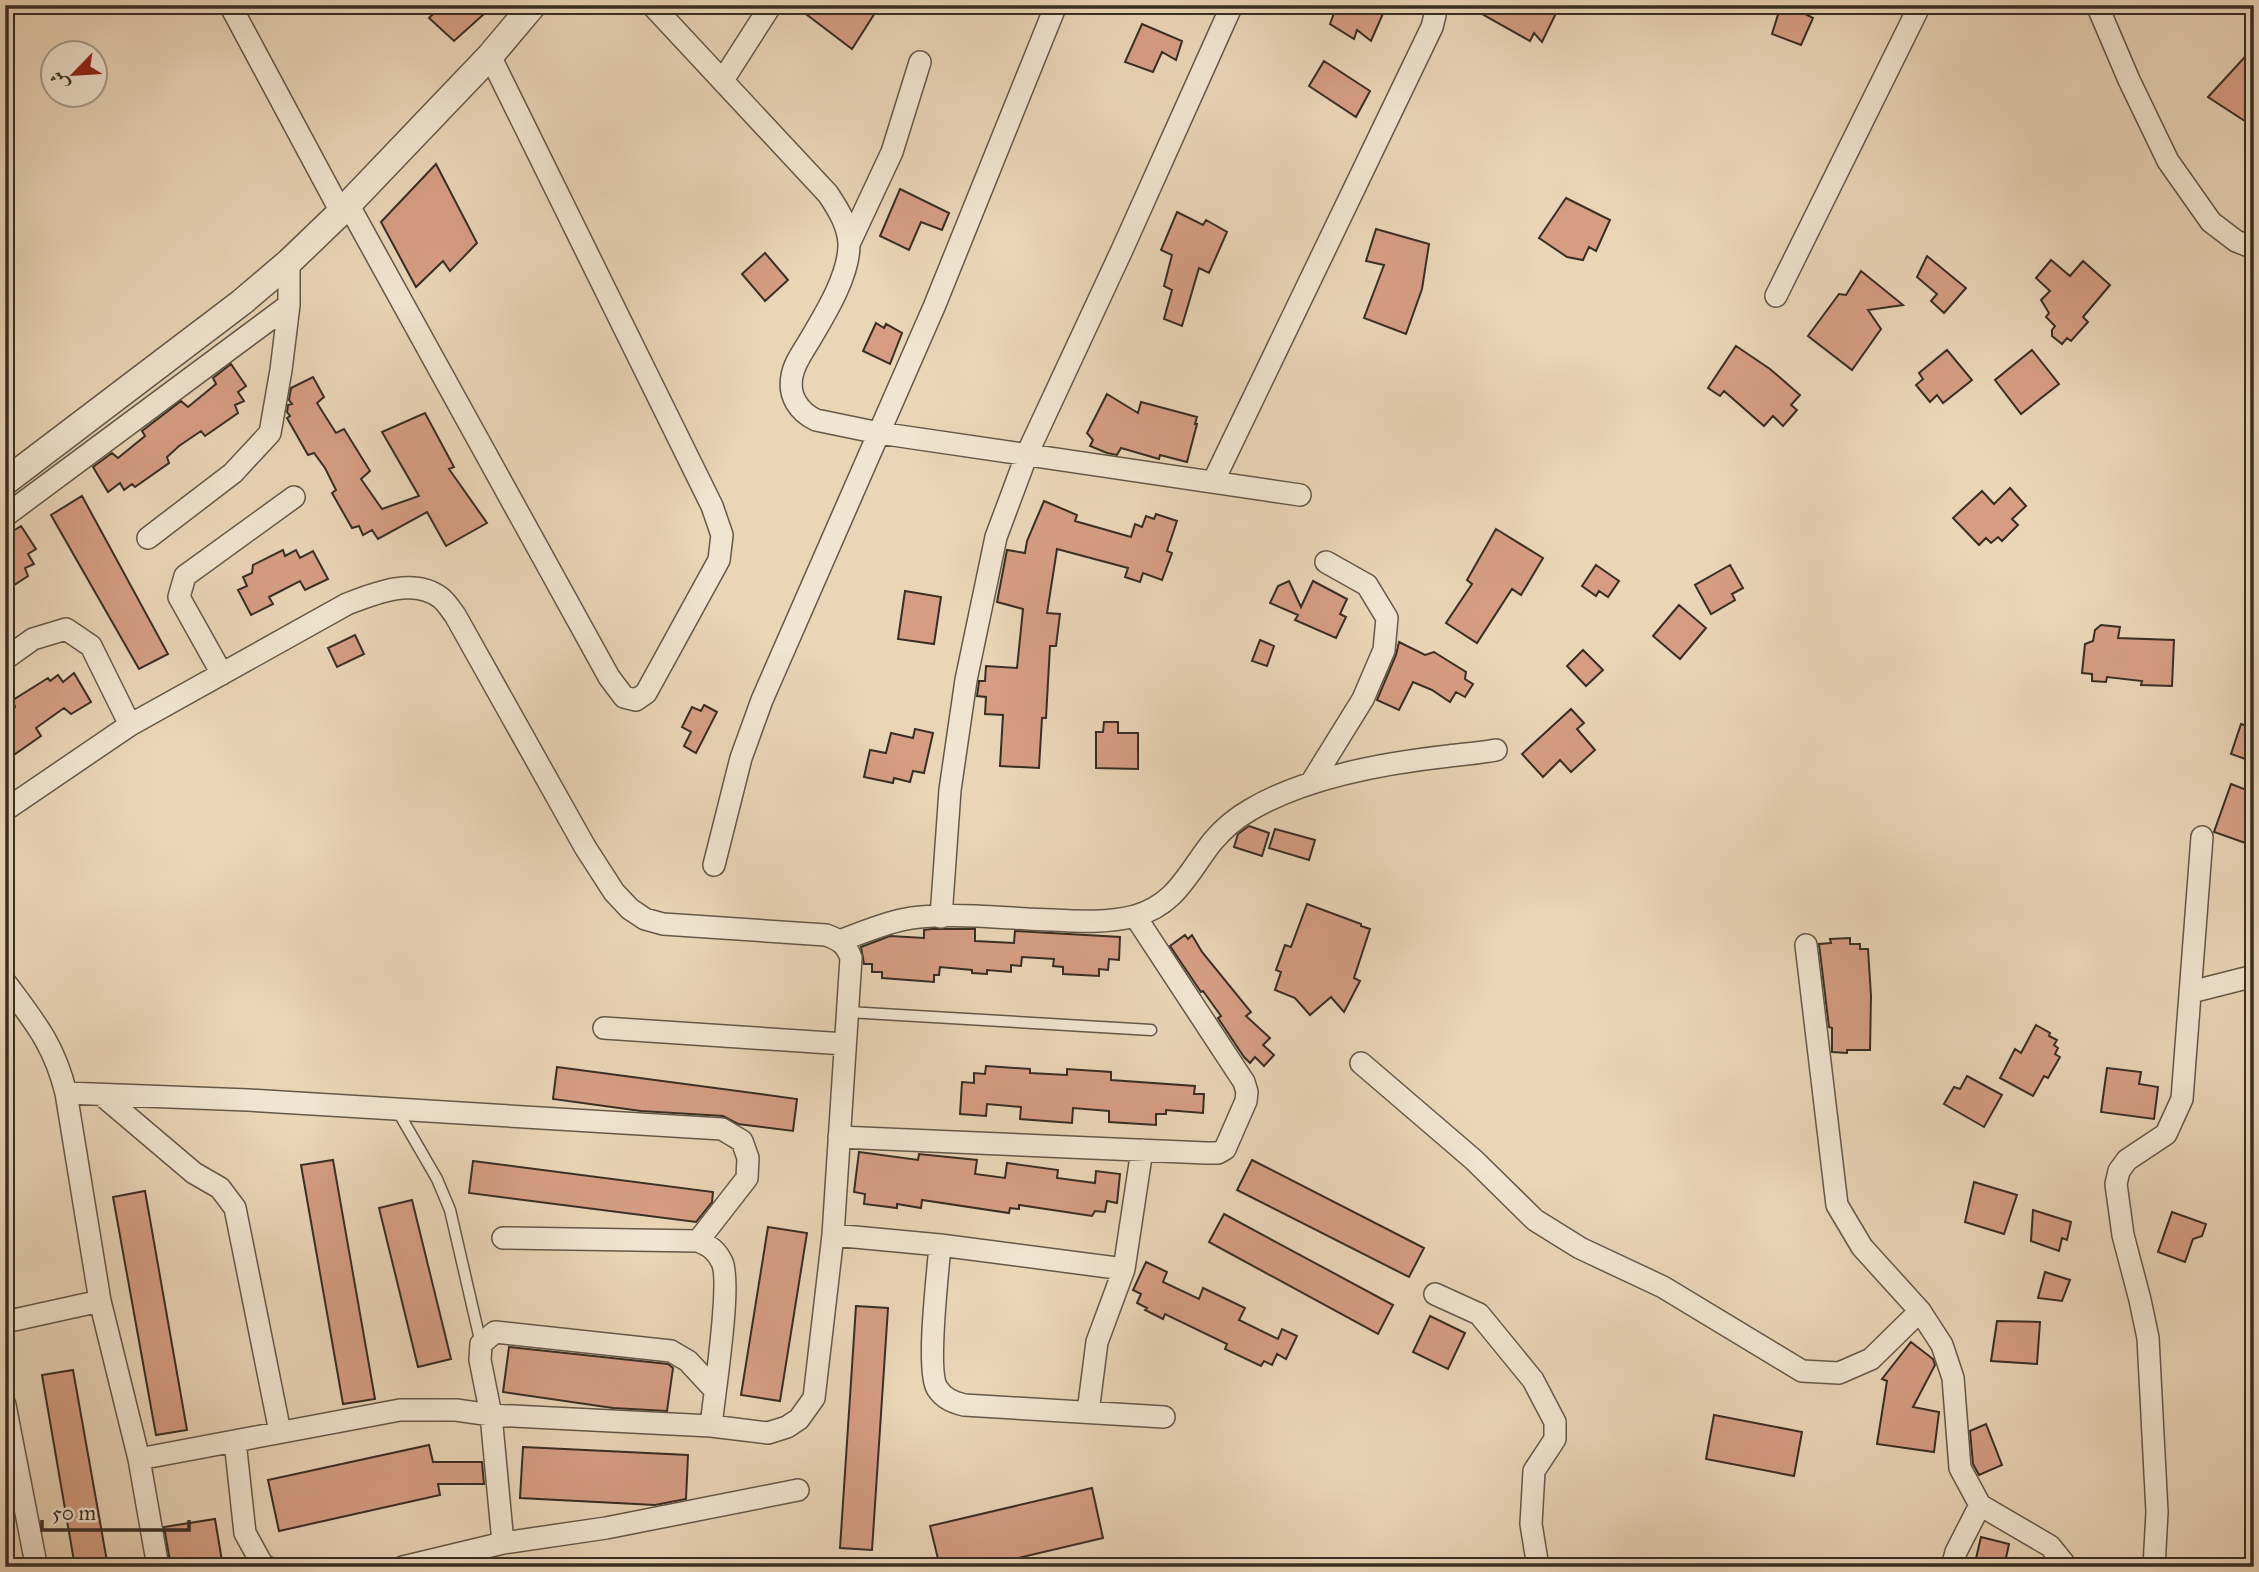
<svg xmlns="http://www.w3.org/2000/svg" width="2259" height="1572" font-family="'IM FELL Great Primer',Amiri,serif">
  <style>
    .building { fill: #d69d83; stroke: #382e24; stroke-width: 2 }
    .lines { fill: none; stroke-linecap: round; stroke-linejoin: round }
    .service-casing { stroke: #645849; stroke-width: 13 }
    .minor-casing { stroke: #645849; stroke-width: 24 }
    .tertiary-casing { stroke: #645849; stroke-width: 29 }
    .service { stroke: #f1e4d0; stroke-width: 10 }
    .minor { stroke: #f1e4d0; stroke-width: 21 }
    .tertiary { stroke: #f1e4d0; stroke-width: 26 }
  </style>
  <rect width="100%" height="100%" fill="#ead5b7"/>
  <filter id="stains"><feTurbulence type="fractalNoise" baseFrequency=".00286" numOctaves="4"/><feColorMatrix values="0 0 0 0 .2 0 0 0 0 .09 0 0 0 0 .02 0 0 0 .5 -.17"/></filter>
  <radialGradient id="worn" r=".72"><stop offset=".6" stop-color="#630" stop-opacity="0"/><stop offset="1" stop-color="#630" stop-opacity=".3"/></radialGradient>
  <!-- building -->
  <path class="building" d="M442,5H494L454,41L429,18Z
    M794,5H880L852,49Z
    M1337,5H1376L1385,9L1371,41L1357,30L1354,39L1330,24Z
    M1466,5H1560L1542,42L1534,33L1530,41Z
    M1781,5H1788L1813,18L1801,45L1772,34Z
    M1142,24L1182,41L1176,60L1162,52L1153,72L1125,62Z
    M2254,47V127L2208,97Z
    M1324,61L1370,91L1356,117L1309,86Z
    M436,164L477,243L450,271L443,261L416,287L381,222Z
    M900,189L949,213L942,230L921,222L909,250L880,236Z
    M1566,198L1610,220L1596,251L1589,247L1583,260L1567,257L1539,238Z
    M1177,212L1203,225L1206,220L1227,232L1209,273L1199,268L1182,326L1164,319L1172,290L1164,286L1172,255L1161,250Z
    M1376,229L1429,244L1422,289L1406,334L1364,318L1384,265L1366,261Z
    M765,253L788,280L765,301L742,274Z
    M1927,256L1966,288L1944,313L1931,301L1937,294L1917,277Z
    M2051,260L2070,276L2083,261L2110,285L2083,317L2088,322L2071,341L2067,338L2062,344L2052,336V330L2055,326L2046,317L2049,313L2041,300L2050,291L2036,278Z
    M1861,271L1903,305L1868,310L1881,329L1852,370L1808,336L1839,294L1846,295Z
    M876,323L884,328L886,324L902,333L890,364L863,351Z
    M1736,346L1770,369L1800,395L1791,405L1797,410L1783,426L1773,416L1764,426L1724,391L1720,396L1708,388Z
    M1947,350L1972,380L1943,403L1937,395L1930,402L1916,385L1923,379L1919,373Z
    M2032,350L2059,384L2021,414L1995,380Z
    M231,364L246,386L238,392L244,401L235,405L238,413L205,436L201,431L179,446L167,457L169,463L135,487L132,484L124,490L120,483L108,492L93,467L112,453L118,458L145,436L142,431L181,401L188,407L216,384L213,378Z
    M313,377L324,397L317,403L336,433L344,429L370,471L361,479L382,509L419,496L382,432L425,413L454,467L449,469L487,523L446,546L427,512L378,539L372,530L363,535L359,526L352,528L332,493L336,490L325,468L314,453L308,455L287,418L290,416L287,412L288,405L292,404L289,400L291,388Z
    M1107,394L1138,413L1141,402L1197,417L1195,424H1197L1187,462L1160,455L1159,459L1121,448L1117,455L1107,453L1090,446L1093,440L1087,433Z
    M2010,488L2026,506L2012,519L2018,525L2002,541L1998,537L1991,543L1986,538L1979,545L1953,518L1982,491L1994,504Z
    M82,496L168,654L139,669L51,515Z
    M1044,501L1077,515L1075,521L1131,537L1135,524L1142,527L1146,516L1154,519L1156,514L1177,521L1167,551L1172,553L1162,580L1143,573L1140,582L1125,577L1128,568L1057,549L1047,613L1060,614L1056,646H1050L1046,718H1042L1039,768L1000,766L1003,715L985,714L986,697L977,696L979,682V681H985L986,666L1017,668L1023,609L997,602L1007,550L1025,553L1027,541Z
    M21,526L36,549L28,554L34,564L25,568L28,576L5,591V536Z
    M1496,529L1543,558L1521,595L1512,589L1477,643L1446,623L1472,584L1467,580Z
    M283,550L285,556L296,550L300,558L313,551L328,579L305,590L300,581L269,597L273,604L251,615L238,590L247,586L243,577L252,573L253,565Z
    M1596,565L1619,581L1608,597L1599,591L1596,596L1582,586Z
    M1730,565L1743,588L1732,594L1735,600L1711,614L1695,585Z
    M1289,581L1301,607L1313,581L1347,599L1340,614L1346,617L1336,638L1295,620L1298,615L1270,603L1278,586Z
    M905,591L941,597L934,644L898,639Z
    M1679,605L1706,628L1680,659L1653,636Z
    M2101,625L2120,627L2118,638L2174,640L2172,686L2141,685L2142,681L2107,677L2106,682L2092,681V674L2082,673L2085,644L2093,641L2095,630Z
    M355,635L364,654L337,667L328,648Z
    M1260,640L1274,646L1267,666L1252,661Z
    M1399,642L1425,655L1434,652L1466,672L1465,679L1473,684L1465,697L1456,692L1450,702L1432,690L1413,682L1399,710L1377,700L1396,655Z
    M1583,650L1603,670L1586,686L1567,666Z
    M74,673L91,702L71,714L64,708L36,728L41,736L5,761V723L11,719L8,712L15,707L13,700L48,678L50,681L58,675L63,682Z
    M704,705L717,712L696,753L684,746L691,732L682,727L692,707L701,711Z
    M1571,709L1584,723L1577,729L1595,750L1571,772L1560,760L1543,777L1522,754Z
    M1104,722H1118V733H1138V769L1096,768V732H1103Z
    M2241,724L2254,728V762L2231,754Z
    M915,729L933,733L924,773L913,771L910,782L894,778L893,783L864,777L870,750L886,753L891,733L913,738Z
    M2231,784L2252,792L2245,811L2254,814V846L2214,832Z
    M1249,826L1269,833L1262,856L1234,847L1238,834Z
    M1275,829L1315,840L1309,860L1269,848Z
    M1307,904L1361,924V926L1370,929L1354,978L1360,981L1344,1012L1331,997L1310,1015L1295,998L1275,990L1281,972L1276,970L1285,945L1291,947Z
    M932,929H975V941L1014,943L1015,931L1120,937L1119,960L1109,959L1108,970L1099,969V976L1063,974V967L1053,966L1054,959L1022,957L1021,966L1011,965V972L987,970V974L972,973V970L940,967L939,975H934V982L882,978V972H872V964H864L861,947L890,936L924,938V930Z
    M1185,935L1188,939L1192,935L1202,952L1251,1012L1246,1016L1270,1038L1263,1045L1274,1055L1264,1066L1255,1057L1250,1063L1244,1057L1218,1018L1221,1016L1203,991L1201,992L1170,946Z
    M1850,938V944H1860V949H1868L1871,996L1870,1050H1847V1053L1832,1052V1028L1829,1027L1819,944L1831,943L1830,939Z
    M2036,1025L2050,1033L2049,1036L2057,1040L2054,1045L2058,1048L2055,1054L2060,1057L2048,1078L2044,1076L2033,1096L2000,1078L2015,1049L2021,1053Z
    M986,1066L1030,1069V1073L1067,1075V1069L1111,1072V1080L1195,1086L1194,1094H1204L1203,1113L1166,1110V1114H1156V1125L1109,1122V1111L1073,1108L1072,1123L1020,1119L1021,1107L987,1104L986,1116L960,1114L962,1082L974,1083V1073L985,1074Z
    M557,1067L797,1099L793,1131L738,1124L723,1116L641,1111L553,1099Z
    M2107,1068L2141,1072L2139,1084L2158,1087L2154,1119L2101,1112Z
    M1967,1076L2002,1095L1984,1127L1944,1104L1954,1087L1960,1089Z
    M859,1152L918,1160L919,1154L977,1160L975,1174L1005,1178L1007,1163L1058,1170L1057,1178L1095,1183L1096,1171L1120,1174L1117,1203L1107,1201L1105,1212L1095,1211L1092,1216L1019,1205V1209L1010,1208L1009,1213L922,1200L921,1208L897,1204V1208L864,1204L865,1194L854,1192Z
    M333,1160L375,1399L343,1404L301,1165Z
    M1252,1160L1424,1248L1409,1277L1237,1190Z
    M473,1161L713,1192L712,1202L696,1222L469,1193Z
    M1974,1182L2017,1195L2004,1234L1965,1222Z
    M145,1191L187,1430L156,1435L113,1197Z
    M412,1200L451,1359L418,1367L379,1208Z
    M2033,1210L2071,1222L2067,1240L2062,1238L2059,1251L2031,1241Z
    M2172,1212L2206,1224L2202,1236L2193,1239L2185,1262L2158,1252Z
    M1224,1214L1393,1305L1378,1334L1209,1242Z
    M768,1227L807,1233L780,1401L741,1395Z
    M1146,1262L1167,1272L1163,1282L1199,1299L1203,1288L1245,1308L1239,1320L1278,1339L1282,1329L1297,1336L1286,1359L1277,1354L1272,1365L1264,1361L1261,1366L1225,1349L1227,1344L1165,1314L1163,1319L1145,1310L1147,1308L1137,1303L1141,1294L1133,1290Z
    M2045,1272L2070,1280L2062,1301L2038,1298Z
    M856,1306L888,1308L872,1550L840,1548Z
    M1430,1316L1465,1333L1448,1369L1413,1352Z
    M1997,1321L2040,1322L2037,1364L1991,1361Z
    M1911,1342L1933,1359L1935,1365L1913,1407L1939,1412L1934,1452L1877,1444L1887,1381L1882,1379Z
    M509,1347L668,1364L673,1368L667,1411L613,1408L503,1392Z
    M73,1370L108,1567H75L42,1375Z
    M1714,1415L1802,1432L1794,1476L1706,1459Z
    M1986,1424L2002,1465L1979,1475L1973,1464L1970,1431Z
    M429,1445L433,1462H482L484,1484H438L440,1495L279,1531L268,1480Z
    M523,1447L688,1455L686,1499L655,1505L520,1498Z
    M1092,1488L1103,1538L980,1567H940L930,1526Z
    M215,1519L223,1567H171L164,1527Z
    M1981,1537L2009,1544L2004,1567H1974Z"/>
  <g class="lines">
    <!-- service casing -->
    <g class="service-casing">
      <path id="service" d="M848,1012L1151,1030
        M397,1110L437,1179L450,1210L481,1344"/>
    </g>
    <!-- minor casing -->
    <g class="minor-casing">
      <path id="minor" d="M230,5L341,212
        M652,5L828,194C838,209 848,225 849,243C850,275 824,316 808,343C802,353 794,364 792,376C788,396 799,412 816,420L879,433L1300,495
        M2097,5L2129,80L2168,161L2211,222L2236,241L2254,248
        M723,80L771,5
        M348,204L609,677L624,697L636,700L646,693L719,560L722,535L712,506L490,56
        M849,244L892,152L920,62
        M1776,296L1920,5
        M1213,482L1432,27L1435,15L1434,5
        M5,516L289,305
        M148,538L233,473L270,433L281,370L289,305V262
        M5,659L33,639L66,629L91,646L130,725
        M222,674L179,597L185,576L294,497
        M1311,783L1363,699L1384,650L1387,618L1367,585L1326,562
        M5,810L130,725L347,604C375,593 414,577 441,598C447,603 451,610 455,615L585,847L614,892L630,909L645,919L663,924L826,935C840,940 846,944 851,958L833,1235L814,1398L799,1419L787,1427L768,1433L711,1426L491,1415L456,1410H400L139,1459
        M714,865L741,758L762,700L934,307L1056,5
        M941,917L950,790L966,680L996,537L1027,454L1122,250L1232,5
        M840,941C860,933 880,925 901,920C940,912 988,917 1028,919C1064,920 1100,925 1135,916C1177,904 1188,872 1213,841C1224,828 1236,818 1250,810C1305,777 1385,763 1449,756C1465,754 1480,753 1496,750
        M1806,945L1837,1205L1862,1247L1920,1311L1942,1345L1953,1378L1960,1468L1980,1505L1956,1552L1952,1567
        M5,982C34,1021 54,1044 66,1093L100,1301L139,1459L158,1567
        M2191,992L2254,976
        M604,1028L845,1044
        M1361,1063L1474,1160L1535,1220L1580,1248L1663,1287L1802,1371L1839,1373L1871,1359L1920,1311
        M66,1093L248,1100L722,1129L742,1141L748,1158L747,1178L698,1241
        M102,1095L194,1173L220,1188L235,1208L280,1432
        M839,1137L1206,1153H1218L1225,1149L1246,1101L1247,1092L1244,1082L1135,916
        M833,1235L940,1245L1124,1269
        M503,1238L698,1241C710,1246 716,1250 722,1262C732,1284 714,1395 711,1426
        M940,1245C938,1273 926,1369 937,1388C944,1399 953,1402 964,1405L1164,1417
        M1435,1294L1479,1314L1533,1380L1555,1422V1439L1534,1471L1531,1524L1538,1567
        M5,1322L100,1301
        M5,1405L36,1564L34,1567
        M1088,1412L1097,1342L1124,1269L1142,1150
        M235,1441L245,1533L262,1564L267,1567
        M1980,1505L2050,1546L2067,1567
        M503,1543L491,1415L480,1360L481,1344L495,1332L671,1351L688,1361L714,1389
        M403,1567L503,1543L606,1528L798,1490
        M2154,1567L2157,1512L2148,1338L2140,1300L2123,1235L2116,1184L2119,1171L2127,1160L2166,1134L2182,1099L2202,837"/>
    </g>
    <!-- tertiary casing -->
    <g class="tertiary-casing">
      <path id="tertiary" d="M5,482L242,302L289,262L341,212L490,56L533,5"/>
    </g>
    <!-- service -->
    <use href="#service" class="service"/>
    <!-- minor -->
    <use href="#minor" class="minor"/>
    <!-- tertiary -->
    <use href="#tertiary" class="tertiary"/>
  </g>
  <!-- margin -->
  <rect width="2259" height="1572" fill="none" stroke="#ead5b7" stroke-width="28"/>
  <rect x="7" y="7" width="2245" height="1558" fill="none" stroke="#382e24" stroke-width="3.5"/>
  <rect x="14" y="14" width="2231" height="1544" fill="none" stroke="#382e24" stroke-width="2"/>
  <!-- north arrow -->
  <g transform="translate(74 74) rotate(245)"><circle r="33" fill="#f1e4d0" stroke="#a79b8b" stroke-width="2"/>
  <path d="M0-5L12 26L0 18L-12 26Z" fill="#8f2418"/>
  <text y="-10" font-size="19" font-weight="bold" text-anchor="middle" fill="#382e24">ش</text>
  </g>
  <!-- scale -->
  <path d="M42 1520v10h147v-10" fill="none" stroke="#382e24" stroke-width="3.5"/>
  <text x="52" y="1520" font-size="21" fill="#382e24" stroke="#f1e4d0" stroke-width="5" paint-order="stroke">50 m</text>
  <rect width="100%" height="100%" filter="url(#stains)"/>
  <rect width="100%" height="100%" fill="url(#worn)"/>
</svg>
